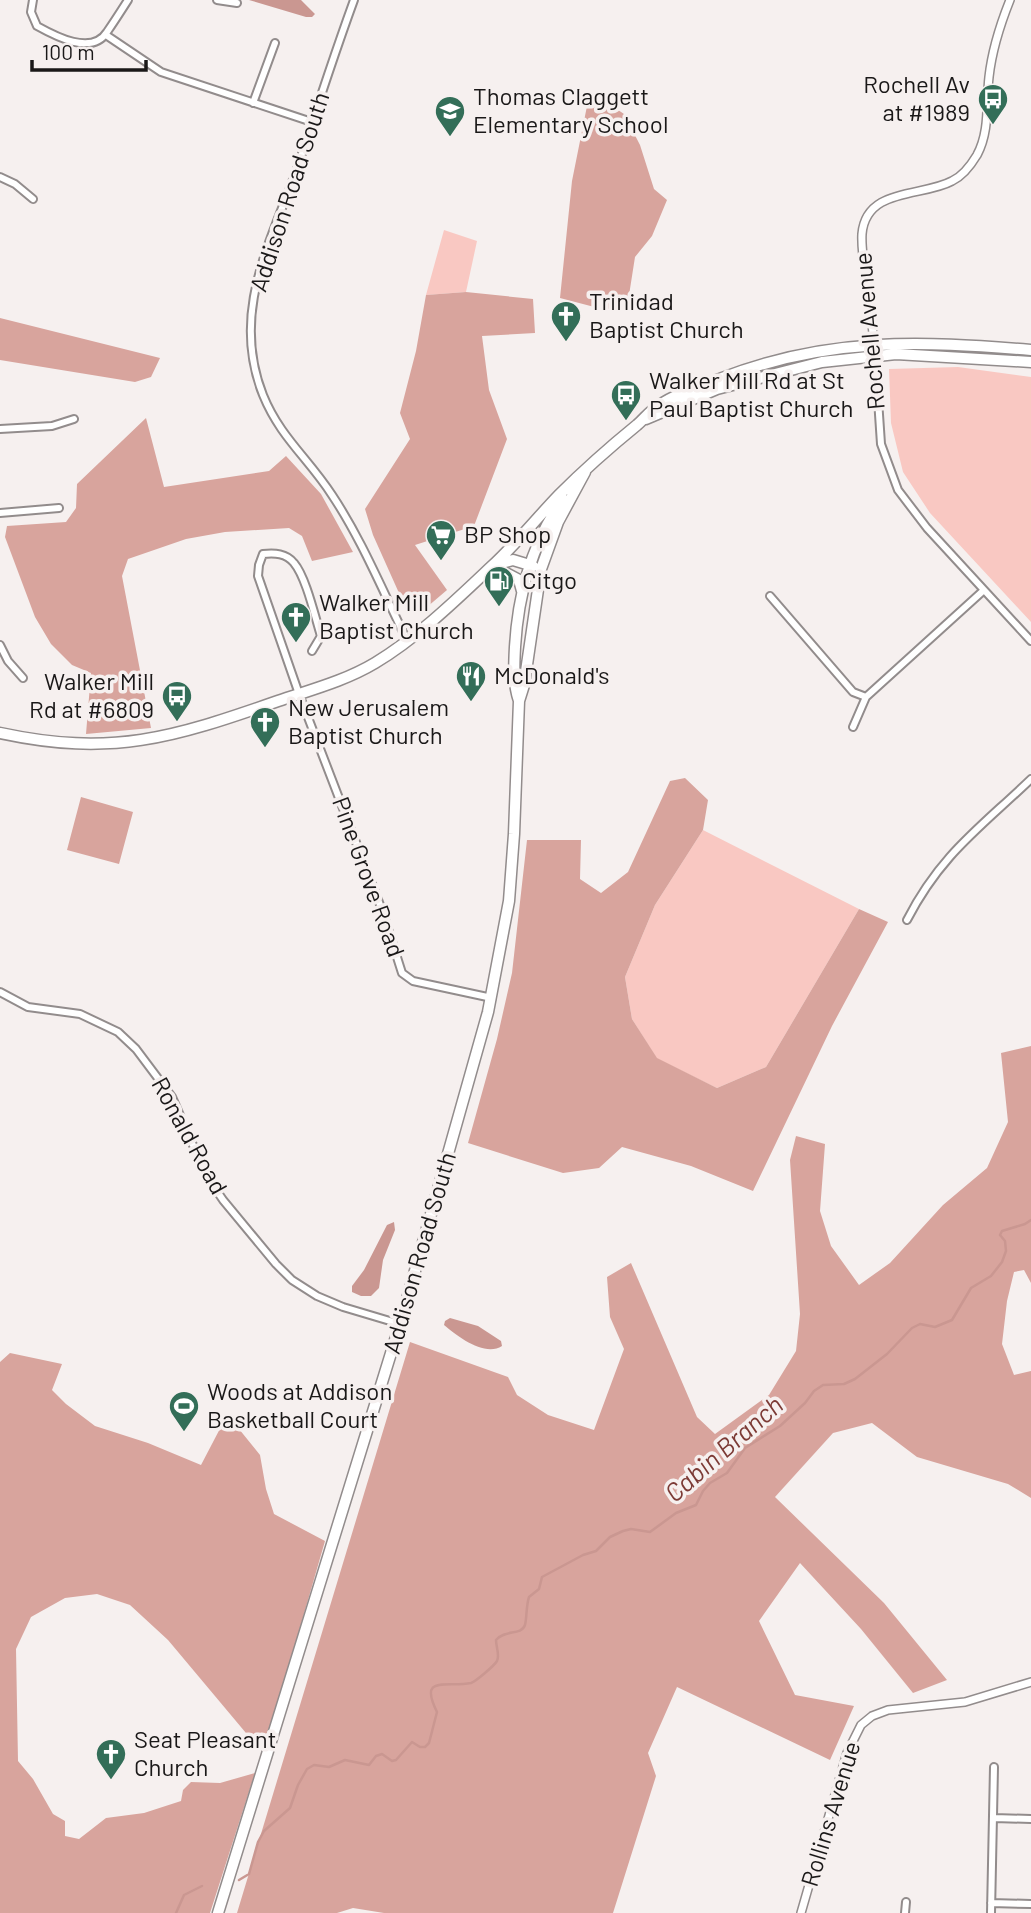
<svg xmlns="http://www.w3.org/2000/svg" width="1031" height="1913" font-family="Barlow,sans-serif">
  <style>
    .green { fill: #f9c8c2 }
    .forest { fill: #d8a49d }
    .water { fill: #ca9791 }
    .lines { fill: none; stroke-linecap: round; stroke-linejoin: round }
    .stream { stroke: #ca9791; stroke-width: 2.5 }
    .minor-casing { stroke: #928c8c; stroke-width: 10 }
    .tertiary-casing { stroke: #928c8c; stroke-width: 10 }
    .primary-casing { stroke: #928c8c; stroke-width: 13 }
    .minor { stroke: #fff; stroke-width: 6 }
    .tertiary { stroke: #fff; stroke-width: 7 }
    .primary { stroke: #fff; stroke-width: 10 }
    .labels { text-anchor: middle; stroke-width: 7; stroke-linejoin: round; paint-order: stroke }
    .poi-label { font-size: 24px; fill: #1a1818; stroke: #f6f0ef; text-anchor: start }
    .street-label { font-size: 24px; fill: #1a1818; stroke: #f6f0ef }
    .water-label { font-size: 26px; font-style: italic; fill: #7c3a35; stroke: #f6f0ef }
  </style>
  <rect width="100%" height="100%" fill="#f6f0ef"/>
  <!-- green -->
  <path class="green" d="M444,230L477,241L466,292L426,295Z
    M958,367L1031,377V622L930,513L903,472L891,423L889,369Z
    M703,830L859,909L766,1067L717,1088L657,1059L632,1019L625,977L655,905Z"/>
  <!-- forest -->
  <path class="forest" d="M590,91L624,114L640,145L654,189L667,200L652,236L635,257L627,308L602,309L560,298L572,181Z
    M466,292L533,299L535,333L482,336L489,390L507,439L474,526L415,545L447,590L420,613L403,602L373,535L365,509L410,439L400,413L416,351L426,295Z
    M0,318L160,358L151,377L135,382L0,360Z
    M146,418L164,487L269,471L286,456L321,494L353,552L312,561L302,536L289,528L225,532L186,539L128,559L122,576L151,728L86,734L91,673L72,665L51,644L35,617L5,537L7,526L66,522L76,508L77,484Z
    M685,778L708,800L703,830L655,905L625,977L632,1019L657,1058L717,1088L766,1067L859,909L888,922L832,1026L753,1191L691,1166L622,1147L599,1168L563,1173L468,1143L497,1039L512,973L527,840H581L580,879L601,893L628,872L670,781Z
    M81,797L133,812L119,864L67,850Z
    M1031,1046V1283L1024,1270L1014,1272L1007,1301L1002,1344L1014,1375L1031,1371V1498L1008,1484L917,1457L872,1423L833,1433L775,1497L884,1603L947,1680L913,1693L861,1629L800,1563L759,1621L795,1695L854,1706L830,1760L677,1687L648,1753L656,1776L613,1913H384L353,1908L337,1913H237L410,1342L508,1377L517,1395L548,1415L594,1430L624,1349L610,1317L607,1277L631,1263L697,1417L715,1434L769,1395L796,1351L800,1314L790,1160L796,1136L825,1144L820,1211L831,1246L859,1285L890,1263L943,1205L987,1168L1008,1122L1001,1053Z
    M10,1353L62,1364L52,1390L66,1404L95,1426L148,1443L201,1465L224,1421L239,1429L260,1455L266,1489L274,1514L325,1541L265,1749L251,1739L168,1640L130,1605L97,1594L65,1598L31,1617L16,1649L18,1761L33,1779L53,1814L65,1821V1836L79,1839L106,1818L144,1813L181,1801L183,1790L191,1782L220,1783L255,1773L210,1913H0V1362Z"/>
  <!-- water -->
  <path class="water" d="M249,0H301L315,14L312,17H306Z
    M394,1222L395,1230L383,1260L379,1288L371,1296H361L352,1292V1286L364,1270L387,1225Z
    M450,1318L478,1326L501,1341L502,1346C485,1357 458,1337 444,1325L445,1321Z"/>
  <g class="lines">
    <!-- stream -->
    <path class="stream" d="M239,1880L249,1874L258,1842L264,1831L290,1808L298,1785L307,1769L314,1765L329,1767L345,1760L369,1765L376,1756L382,1754L392,1761L396,1760L412,1742L420,1747H425L429,1743L437,1712C418,1674 447,1688 471,1683C475,1682 494,1666 497,1661C500,1655 496,1647 496,1640C505,1629 521,1636 525,1625C527,1617 526,1606 529,1597L539,1589L542,1577L583,1555L596,1551L610,1537L623,1531L631,1529L650,1532L676,1513L696,1505L703,1491L710,1483L727,1473L745,1448L780,1426L805,1403L814,1391L823,1385L844,1384L855,1379L887,1354L912,1328L920,1324L935,1327L952,1320L971,1288L991,1276L1002,1262L1006,1251L1005,1241L1000,1235L1002,1231L1025,1224L1031,1220
      M176,1913L184,1895L202,1886"/>
    <!-- minor casing -->
    <g class="minor-casing">
      <path id="minor" d="M33,0L31,12L37,26C55,36 92,56 107,32C114,22 121,11 128,0
        M217,0L237,3
        M354,0C334,55 316,110 298,166C271,242 230,312 263,395C280,437 308,458 332,495C362,540 383,592 407,640
        M106,35L161,72L312,122
        M253,103L275,43
        M0,177L15,184L33,199
        M875,355L881,444L898,490L927,528L1031,641
        M0,429L52,426L74,419
        M0,513L59,508
        M770,596L853,692L866,697
        M0,645L8,661L23,678
        M312,651L321,636C315,617 306,577 294,563C286,553 275,553 263,554L259,565L258,576L299,694L382,910L402,973L413,981L492,998
        M853,727L866,697L984,590
        M907,920C941,854 980,828 1031,779
        M0,992L28,1007L80,1014L118,1032L136,1049L172,1097L206,1175L223,1200L276,1264L292,1280L317,1296L343,1307L400,1324
        M994,1818L1031,1819
        M991,1903L1031,1904
        M905,1913L906,1902
        M991,1913L994,1767"/>
    </g>
    <!-- tertiary casing -->
    <g class="tertiary-casing">
      <path id="tertiary" d="M875,355C873,332 871,309 867,286C865,269 861,251 862,234C866,187 923,197 952,181C963,176 971,165 977,155C990,131 986,103 989,77C992,50 1000,25 1010,0
        M801,1913L847,1753L861,1725L872,1716L888,1710L965,1702L1031,1682"/>
    </g>
    <!-- primary casing -->
    <g class="primary-casing">
      <path id="primary" d="M646,419L717,389L822,362L896,354L1031,362
        M497,564L513,560L533,566
        M493,566L519,580L522,591
        M519,701C513,683 514,666 515,647C518,594 532,543 563,499
        M0,733C112,757 172,738 278,701C310,690 345,681 375,663C418,637 455,601 491,567C515,545 536,519 559,495C583,471 610,447 637,425C644,419 650,411 658,406C677,393 701,386 722,378C828,337 920,341 1031,350
        M218,1913L400,1324L488,1012L509,901L514,834L519,701L524,685L541,569L558,522L585,472"/>
    </g>
    <!-- minor -->
    <use href="#minor" class="minor"/>
    <!-- tertiary -->
    <use href="#tertiary" class="tertiary"/>
    <!-- primary -->
    <use href="#primary" class="primary"/>
  </g>
  <!-- icons -->
  <defs>
    <g id="bus-pin" transform="scale(1.575)"><path d="M0 17L-7.5 6A9.5 9.5 0 1 1 7.5 6Z" fill="#336e58" stroke="#f6f0ef"/><path d="M-5-6H5V4H4V6H2V4H-2V6H-4V4H-5ZM-3.5-4V0h7V-4ZM-3.5 1.2v1.5H-2V1.2ZM2 1.2v1.5H3.5V1.2Z" fill="#fff"/></g>
    <g id="school-pin" transform="scale(1.575)"><path d="M0 17L-7.5 6A9.5 9.5 0 1 1 7.5 6Z" fill="#336e58" stroke="#f6f0ef"/><path d="M0-5L7-2L0 1L-7-2ZM-4 1L0 2.5L4 1V4Q0 6-4 4Z" fill="#fff"/></g>
    <g id="church-pin" transform="scale(1.575)"><path d="M0 17L-7.5 6A9.5 9.5 0 1 1 7.5 6Z" fill="#336e58" stroke="#f6f0ef"/><path d="M-1.2-6h2.4v3.5h3.3v2.4h-3.3V6h-2.4V-.1h-3.3v-2.4h3.3Z" fill="#fff"/></g>
    <g id="supermarket-pin" transform="scale(1.575)"><path d="M0 17L-7.5 6A9.5 9.5 0 1 1 7.5 6Z" fill="#336e58" stroke="#f6f0ef"/><path d="M-6-5.5h2.5l.6 2H6L4.5 2H-2.5L-4.4-4H-6ZM-1.5 3.2a1.3 1.3 0 1 0 .1 0ZM3 3.2a1.3 1.3 0 1 0 .1 0Z" fill="#fff"/></g>
    <g id="fuel-pin" transform="scale(1.575)"><path d="M0 17L-7.5 6A9.5 9.5 0 1 1 7.5 6Z" fill="#336e58" stroke="#f6f0ef"/><path d="M-5.5-6h7V0h2V4h1.3V-2.5L3-4.5l.8-.8L6-3V5H2.5V1h-1V6h-7ZM-4.2-4.7v3.2H.2V-4.7Z" fill="#fff"/></g>
    <g id="restaurant-pin" transform="scale(1.575)"><path d="M0 17L-7.5 6A9.5 9.5 0 1 1 7.5 6Z" fill="#336e58" stroke="#f6f0ef"/><path d="M-5-6h1v4h1v-4h1v4h1v-4h1v5L-1.5 .5V6h-2V.5L-5-1ZM5-6V6H3V1.5H1.5Q1.5-4 5-6Z" fill="#fff"/></g>
    <g id="stadium-pin" transform="scale(1.575)"><path d="M0 17L-7.5 6A9.5 9.5 0 1 1 7.5 6Z" fill="#336e58" stroke="#f6f0ef"/><path d="M0-5a6.5 5 0 1 0 0 10a6.5 5 0 1 0 0-10ZM-3.5-1.8h7v3.6h-7Z" fill="#fff"/></g>
  </defs>
  <g fill-rule="evenodd">
    <use href="#bus-pin" x="993" y="99"/>
    <use href="#school-pin" x="450" y="111"/>
    <use href="#church-pin" x="566" y="316"/>
    <use href="#bus-pin" x="626" y="395"/>
    <use href="#supermarket-pin" x="441" y="535"/>
    <use href="#fuel-pin" x="499" y="581"/>
    <use href="#church-pin" x="296" y="617"/>
    <use href="#restaurant-pin" x="471" y="676"/>
    <use href="#bus-pin" x="177" y="696"/>
    <use href="#church-pin" x="265" y="722"/>
    <use href="#stadium-pin" x="184" y="1406"/>
    <use href="#church-pin" x="111" y="1754"/>
  </g>
  <g class="labels">
    <!-- poi labels -->
    <g class="poi-label">
      <text x="970" y="93" text-anchor="end">Rochell Av<tspan x="970" dy="28">at #1989</tspan></text>
      <text x="473" y="105">Thomas Claggett<tspan x="473" dy="28">Elementary School</tspan></text>
      <text x="589" y="310">Trinidad<tspan x="589" dy="28">Baptist Church</tspan></text>
      <text x="649" y="389">Walker Mill Rd at St<tspan x="649" dy="28">Paul Baptist Church</tspan></text>
      <text x="464" y="543">BP Shop</text>
      <text x="522" y="589">Citgo</text>
      <text x="319" y="611">Walker Mill<tspan x="319" dy="28">Baptist Church</tspan></text>
      <text x="494" y="684">McDonald's</text>
      <text x="154" y="690" text-anchor="end">Walker Mill<tspan x="154" dy="28">Rd at #6809</tspan></text>
      <text x="288" y="716">New Jerusalem<tspan x="288" dy="28">Baptist Church</tspan></text>
      <text x="207" y="1400">Woods at Addison<tspan x="207" dy="28">Basketball Court</tspan></text>
      <text x="134" y="1748">Seat Pleasant<tspan x="134" dy="28">Church</tspan></text>
    </g>
    <!-- street labels -->
    <g class="street-label">
      <text transform="translate(290 192) rotate(-72)" y="8">Addison Road South</text>
      <text transform="translate(870 331) rotate(-95)" y="8">Rochell Avenue</text>
      <text transform="translate(368 877) rotate(70)" y="8">Pine Grove Road</text>
      <text transform="translate(189 1136) rotate(61)" y="8">Ronald Road</text>
      <text transform="translate(420 1253) rotate(-74)" y="8">Addison Road South</text>
      <text transform="translate(831 1814) rotate(-73)" y="8">Rollins Avenue</text>
    </g>
    <!-- water labels -->
    <g class="water-label">
      <text transform="translate(724 1449) rotate(-41)" y="9">Cabin Branch</text>
    </g>
  </g>
  <!-- scale -->
  <path d="M32 60v10h114v-10" fill="none" stroke="#1a1818" stroke-width="3.5"/>
  <text x="42" y="60" font-size="21" fill="#1a1818" stroke="#f6f0ef" stroke-width="5" paint-order="stroke">100 m</text>
</svg>
